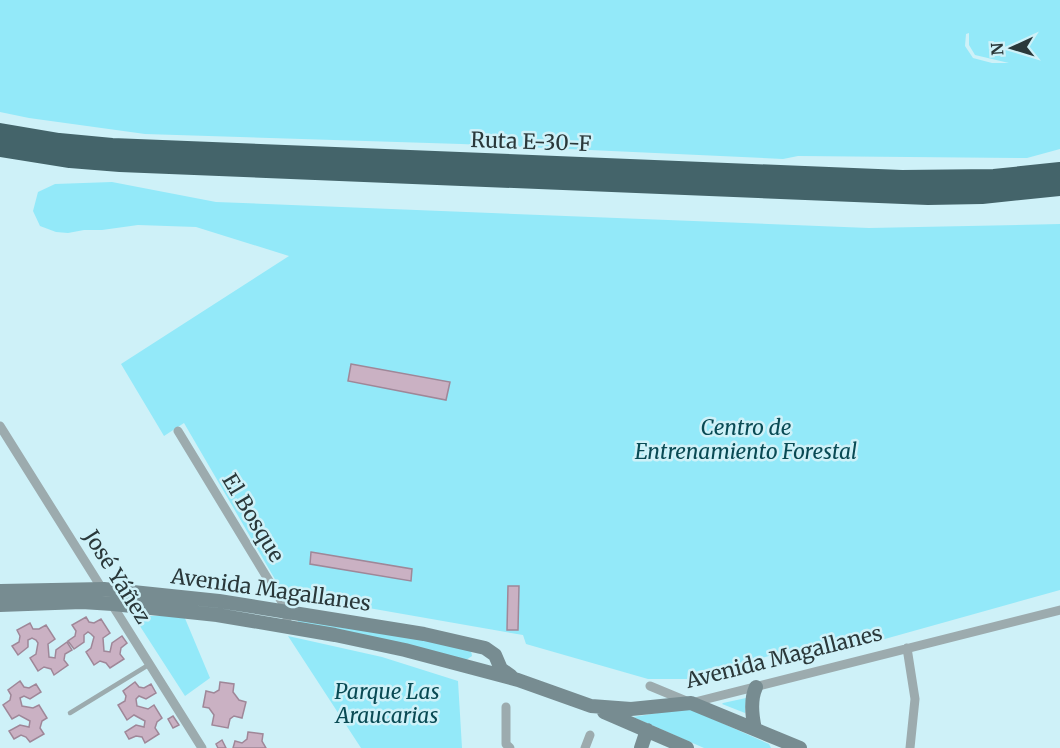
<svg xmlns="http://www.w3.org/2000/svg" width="1060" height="748" font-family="Merriweather,serif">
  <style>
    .green { fill: #93e9f9; fill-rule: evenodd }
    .building { fill: #cab1c3; stroke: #9f8798; stroke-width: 1.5 }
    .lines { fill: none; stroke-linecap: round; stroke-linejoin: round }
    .lane { stroke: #9cabae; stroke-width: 4.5 }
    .street { stroke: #9cabae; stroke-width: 9 }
    .secondary { stroke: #778c91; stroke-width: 14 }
    .highway { stroke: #44646a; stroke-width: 18 }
    .labels { text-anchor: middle; stroke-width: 5; stroke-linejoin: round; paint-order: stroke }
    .street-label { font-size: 21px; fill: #2a383a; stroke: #cef1f8 }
    .park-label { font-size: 21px; font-style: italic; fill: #094a54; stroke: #cef1f8 }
  </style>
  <rect width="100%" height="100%" fill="#cef1f8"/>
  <!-- green -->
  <path class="green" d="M0,0H1060V149L1027,158L798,156L783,159L461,144L145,134L29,118L0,112ZM969,33V45L975,55L1009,63H992L973,58L965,46L966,34Z
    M112,182L216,202L869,228L1060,224V590L849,649L779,653L689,679H648L526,644L523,635L283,593L184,423L164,436L121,364L289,256L196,227L138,225L102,230H84L68,233L56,232L40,226L33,211L38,192L55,184Z
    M141,616H184L210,678L185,696L136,620Z
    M298,618L437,641L471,650L472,656L466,660L298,624Z
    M288,636L382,657L458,681L462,748H361Z
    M746,698L745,713L722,704L723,703Z
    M688,708L769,744L771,748H704L633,717Z"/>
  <!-- building -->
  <path class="building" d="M351,364L450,382L446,400L348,381Z
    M311,552L412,569L411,581L310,564Z
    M508,586H519L518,630H507Z
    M86,617L89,622L94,623L101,619L110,633L103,638L104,651L110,652L112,643L122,636L127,643L121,648L120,654L124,659L110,668L106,663L100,661L94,665L86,652L91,648L94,637L91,634L88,632L84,635V642L74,649L68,641L75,636L76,631L72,625Z
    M30,623L33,629H39L46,625L55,639L48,644L49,657L55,658L56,650L67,642L72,650L65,654L64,660L68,665L54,675L51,669L44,667L38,671L30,658L36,654L38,643L36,640L32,638L28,640V647L18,655L12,646L19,642L20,636L17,630Z
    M20,681L24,687L29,688L36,684L41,692L30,699L24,696L20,698L22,706L33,708L39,705L47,718L42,721L40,728L44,734L30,742L26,737L21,735L14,739L9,731L20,725L29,727L30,721L19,715L12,719L3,705L10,700L11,695L8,690Z
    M135,682L139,687L144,688L151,684L156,693L146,699L139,696L136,699L137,706L148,709L154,705L162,718L157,722L155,728L159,734L145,743L142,737L136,736L129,739L125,732L136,725L144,727L145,721L134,715L127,720L118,705L125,701L126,696L123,691Z
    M220,682L234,684L233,692L239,700L246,702L242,718L234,716L230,719L228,728L212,725L214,715L209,708L203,707L206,691L214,693L219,690Z
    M173,716L179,725L173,728L168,719Z
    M248,732L263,734L262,741L266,748H233L235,741L242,743L247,739Z
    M222,740L226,748H218L216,744Z"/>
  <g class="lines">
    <!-- lane -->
    <path class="lane" d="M70,713L150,664"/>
    <!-- street -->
    <path class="street" d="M0,426L202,748
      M178,431L288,612L286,626
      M907,648L915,699L910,748
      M650,686L691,703L1060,610
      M506,707V744L510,748
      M585,748L590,735"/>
    <!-- secondary -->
    <path class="secondary" d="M0,591L104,589L219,601L424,634L485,648L495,655L501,669L511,676
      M0,605L82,602L113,604L217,615L335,635L405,650L518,680L591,706L631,709L691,703L800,748
      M604,712L687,748
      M755,729C752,716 750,700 756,687
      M641,748L647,730"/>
    <!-- highway -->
    <path class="highway" d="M0,132L59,142L112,147L902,179L994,178L1060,171
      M0,148L70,159L120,163L928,196L982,195L1060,187"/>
  </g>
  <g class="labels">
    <!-- street labels -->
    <g class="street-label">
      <text transform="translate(531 142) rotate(2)" y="7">Ruta E-30-F</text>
      <text transform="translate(253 518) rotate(59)" y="7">El Bosque</text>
      <text transform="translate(117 577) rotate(58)" y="7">José Yáñez</text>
      <text transform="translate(271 590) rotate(8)" y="7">Avenida Magallanes</text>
      <text transform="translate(784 657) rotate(-14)" y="7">Avenida Magallanes</text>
    </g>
    <!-- park labels -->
    <g class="park-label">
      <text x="746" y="435">Centro de<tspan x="746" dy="24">Entrenamiento Forestal</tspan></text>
      <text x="387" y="699">Parque Las<tspan x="387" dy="24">Araucarias</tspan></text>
    </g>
  </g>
  <!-- north arrow -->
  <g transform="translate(1012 48) rotate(266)" stroke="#cef1f8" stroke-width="4.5" paint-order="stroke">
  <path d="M0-4.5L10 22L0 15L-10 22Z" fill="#2a383a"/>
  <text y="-9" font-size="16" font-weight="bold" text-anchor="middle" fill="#2a383a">N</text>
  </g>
</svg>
